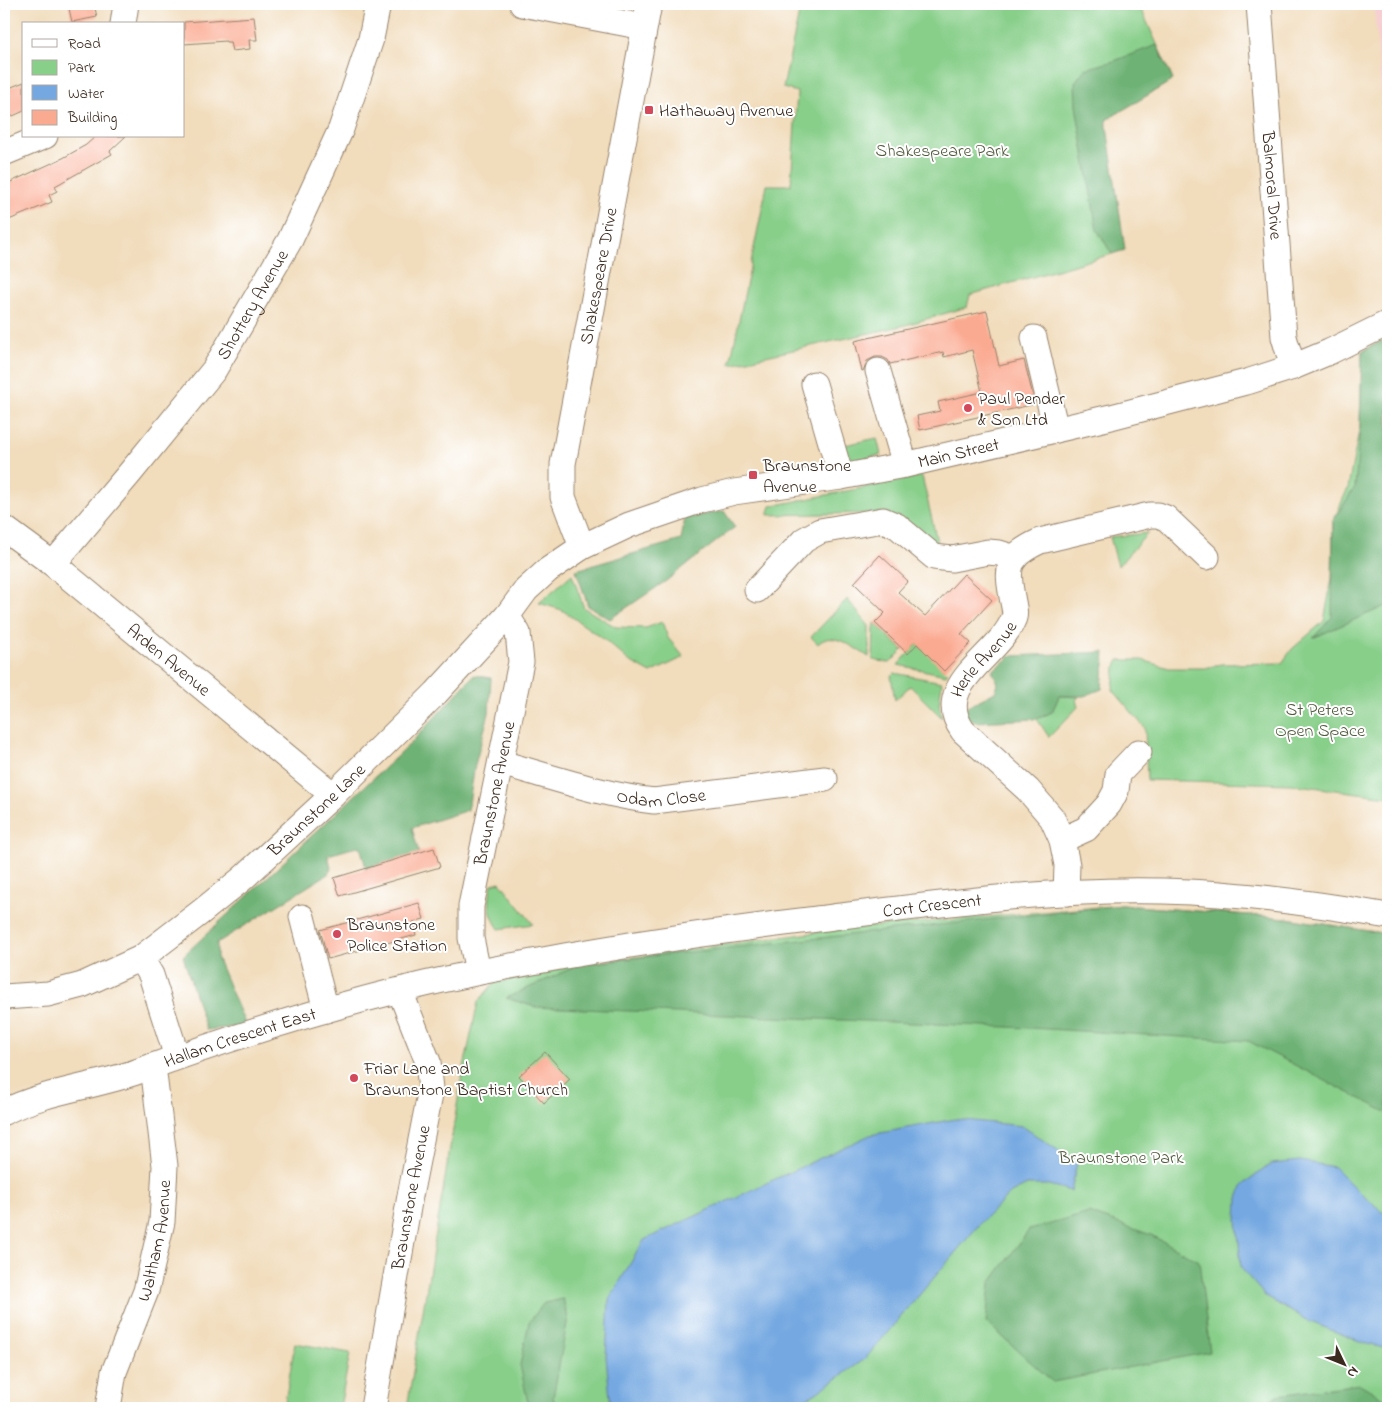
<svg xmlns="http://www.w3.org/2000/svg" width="1392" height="1412" font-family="'Indie Flower',sans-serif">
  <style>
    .built { fill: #f7cfd2 }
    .green { fill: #88cf8a; stroke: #627c54 }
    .forest { fill: #6eb276; stroke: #546e4a }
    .water { fill: #75a8e1; stroke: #586980 }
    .building { fill: #fbaa92 }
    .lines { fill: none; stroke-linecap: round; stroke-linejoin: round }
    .minor-casing { stroke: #96836c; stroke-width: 27 }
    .minor { stroke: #fff; stroke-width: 25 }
    .poi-dot { fill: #d1495b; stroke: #fff; stroke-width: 2 }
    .labels { text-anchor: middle; stroke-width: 4; stroke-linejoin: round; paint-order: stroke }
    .poi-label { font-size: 18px; fill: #3b2a1e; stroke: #fff; text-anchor: start }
    .park-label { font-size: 18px; fill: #525c3e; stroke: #fff }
    .street-label { font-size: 18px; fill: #3b2a1e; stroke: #fff }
  </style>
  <rect width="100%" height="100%" fill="#fff"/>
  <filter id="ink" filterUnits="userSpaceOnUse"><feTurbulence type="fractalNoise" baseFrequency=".02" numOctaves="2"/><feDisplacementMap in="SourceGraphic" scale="10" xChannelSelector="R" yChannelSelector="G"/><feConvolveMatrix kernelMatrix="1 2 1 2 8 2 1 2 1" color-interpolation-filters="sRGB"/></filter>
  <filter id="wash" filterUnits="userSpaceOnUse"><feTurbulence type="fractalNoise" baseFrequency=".0096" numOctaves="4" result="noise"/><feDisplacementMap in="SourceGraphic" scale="20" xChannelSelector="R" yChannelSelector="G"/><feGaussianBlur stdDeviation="1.12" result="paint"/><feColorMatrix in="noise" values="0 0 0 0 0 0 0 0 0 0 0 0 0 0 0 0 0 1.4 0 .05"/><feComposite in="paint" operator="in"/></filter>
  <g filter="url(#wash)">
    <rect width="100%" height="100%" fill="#f1dcbb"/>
    <!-- built -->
    <path class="built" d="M1374,4H1388V178Z"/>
    <!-- green -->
    <path class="green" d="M801,4H1139L1173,80L1106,120L1121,248L1112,254L970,295L967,307L906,325L730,364L767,185H791L797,92L783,88Z
      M1388,337V797L1290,784L1147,780L1145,728L1113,690L1115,668L1119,660H1142L1169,668H1205L1221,664L1282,663L1292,649L1324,621L1332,578L1333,521L1348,488L1360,425L1362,351Z
      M877,438L881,455L845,462L840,446Z
      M922,476L938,546L887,513L768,515L771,506Z
      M1148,533L1118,566L1110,537Z
      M572,574L584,608L616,627L646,628L662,622L668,638L684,657L651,673L629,661L605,640L562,610L539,603Z
      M847,599L869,626V657C855,649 832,629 818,644L811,637Z
      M875,623L903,650L890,663L873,660L874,629Z
      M917,644L948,673L946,675L898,665Z
      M894,673L942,682L939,704L942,718L910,686L895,700L891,676Z
      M1059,696L1079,697L1076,700L1078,707L1049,737L1037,719L1052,712Z
      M500,882L533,924L499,929C488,912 488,904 492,884Z
      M1122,905L1286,918L1388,934V1408H407L461,1081L478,1002L494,983L581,964L834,930Z
      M295,1343L350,1353L340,1408H284Z"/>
    <!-- forest -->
    <path class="forest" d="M1157,45L1173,80L1106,120L1125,250L1112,254L1097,230L1076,106L1075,82L1085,69L1114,61Z
      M1388,340V605L1313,638L1332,617L1333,521L1355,487L1360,425L1362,351Z
      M724,511L735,527L666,581L610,619L588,606L576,570L681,540L685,518Z
      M1105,652L1102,689L1084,696H1059L1052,712L1037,719L976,722L967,719L964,708L995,692L998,683L992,671L1011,656Z
      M474,675L491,678L489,713L475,765L468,810L412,828L419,853L366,868L360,846L328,855L331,868L328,874L217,943V957L246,1026L206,1030L183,956L410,744Z
      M1122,905L1286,918L1388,934V1113L1248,1041L1030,1028L535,1007L506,998L581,964Z
      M1089,1213L1151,1235L1199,1261L1210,1352L1053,1382L986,1322L990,1283L1029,1230Z
      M563,1299L568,1318L553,1398L559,1408H529L520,1365L529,1322L544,1303Z
      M1360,1384L1385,1399L1388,1408H1261L1278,1395Z"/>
    <!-- water -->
    <path class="water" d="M955,1119L1022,1126L1077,1163L1071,1191L1049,1185H1027L1011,1193L983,1220L865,1359L815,1394L789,1408H611L606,1357L609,1300L644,1240L870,1135Z
      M1300,1161L1334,1167L1361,1194L1388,1216V1349L1367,1344L1308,1321L1266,1297L1241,1268L1237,1220L1238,1198L1243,1185L1271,1164Z"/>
    <g id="blocks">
      <!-- building -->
      <path class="building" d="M68,4H94L97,17L72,22Z
        M254,17L257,40H249L250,49L232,51L230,42H226V41L184,44V22Z
        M24,82V111L4,120V90Z
        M96,136H126L110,151L112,154L55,186L57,191L49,195L52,202L4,222V185L63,158L86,145Z
        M987,311L999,366L1024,360L1035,404L920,430L917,416L940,411L938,402L982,392L972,350L944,357L943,352L890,364L888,360L882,357H875L867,361L864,370L862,371L855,341Z
        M880,555L908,581L898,592L925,616L964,574L992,600L961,634L971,643L944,671L917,644L908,654L875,623L885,613L854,583Z
        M434,848L440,867L340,896L334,878Z
        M419,903L424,919L413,922L416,935L328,959L320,930Z
        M545,1052L570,1079L544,1103L519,1076Z"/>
    </g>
  </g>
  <g filter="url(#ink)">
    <use href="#blocks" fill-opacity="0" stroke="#96836c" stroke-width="1"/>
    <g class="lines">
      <!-- minor casing -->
      <g class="minor-casing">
        <g id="minor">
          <path d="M522,4L644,27"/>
          <path id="s1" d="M1259,4L1284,337L1293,367"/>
          <path d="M123,24L126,4"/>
          <path d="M4,153L45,136"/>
          <path d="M1034,338L1056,430"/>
          <path d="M878,371L905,465"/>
          <path d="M814,384L841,477"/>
          <path id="s2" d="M4,528L53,564L333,795"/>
          <path id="s3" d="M582,547L563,497V464L649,4"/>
          <path id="s4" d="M53,564L130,473L214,370L290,240L341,129L371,39L378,4"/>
          <path d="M757,590L804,540L820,531L883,520L897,526L934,557L952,559L988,552L999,553L1015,558"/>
          <path id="s5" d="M501,763C552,777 602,795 654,801L825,779"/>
          <path d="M1062,840L1086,829L1109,804L1116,791L1118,774L1139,752"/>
          <path id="s6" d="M1066,893L1067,865L1062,840L1052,818L1028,790L963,731C930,685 998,657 1013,620C1016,615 1014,607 1013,602C1006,567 1006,557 1040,541L1150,515H1158L1166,518L1207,557"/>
          <path d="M302,917L326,1010"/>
          <path d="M141,958L151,975L177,1057"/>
          <path id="s7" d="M478,972L471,938V906L521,662L518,633L507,616"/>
          <path id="s8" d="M4,997L48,994L82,985L141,958L201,912L243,878L333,795L436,693L507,616L526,590L548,570L582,547L629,525L702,500L734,492L841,477L905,465L1111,417L1250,381L1293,367L1329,352L1388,323"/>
          <path id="s9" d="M4,1112C45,1091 95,1087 139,1071C249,1031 365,995 480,972C589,950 699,933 809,920C925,906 1045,888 1163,891C1238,893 1314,903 1388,916"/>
          <path id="s10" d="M108,1408L114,1372L146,1291L162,1222L165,1166L153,1066"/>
          <path id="s11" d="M373,1408L410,1196L431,1089L428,1062L400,991"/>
        </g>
      </g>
      <!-- minor -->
      <use href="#minor" class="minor"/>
    </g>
  </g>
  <!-- markers -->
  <g class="poi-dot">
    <rect x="644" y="105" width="10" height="10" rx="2.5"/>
    <circle cx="968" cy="408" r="5"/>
    <rect x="748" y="470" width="10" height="10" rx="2.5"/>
    <circle cx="337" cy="934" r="5"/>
    <circle cx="354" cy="1078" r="5"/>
  </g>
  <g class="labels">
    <!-- poi labels -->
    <g class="poi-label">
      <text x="659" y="116">Hathaway Avenue</text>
      <text x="978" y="404">Paul Pender<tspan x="978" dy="21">&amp; Son Ltd</tspan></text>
      <text x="763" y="471">Braunstone<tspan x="763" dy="21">Avenue</tspan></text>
      <text x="347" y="930">Braunstone<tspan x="347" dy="21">Police Station</tspan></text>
      <text x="364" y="1074">Friar Lane and<tspan x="364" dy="21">Braunstone Baptist Church</tspan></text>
    </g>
    <!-- park labels -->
    <g class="park-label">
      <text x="942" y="156">Shakespeare Park</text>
      <text x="1320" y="715">St Peters<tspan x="1320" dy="21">Open Space</tspan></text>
      <text x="1121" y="1163">Braunstone Park</text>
    </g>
    <!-- street labels -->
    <g class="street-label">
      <text dy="6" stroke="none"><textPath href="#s1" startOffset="182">Balmoral Drive</textPath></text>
      <text dy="6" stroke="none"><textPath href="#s3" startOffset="278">Shakespeare Drive</textPath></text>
      <text dy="6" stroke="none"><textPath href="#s4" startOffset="328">Shottery Avenue</textPath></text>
      <text dy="6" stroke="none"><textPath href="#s8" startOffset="1139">Main Street</textPath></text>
      <text dy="6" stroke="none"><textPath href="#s6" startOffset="286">Herle Avenue</textPath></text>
      <text dy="6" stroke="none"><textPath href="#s2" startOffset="211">Arden Avenue</textPath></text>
      <text dy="6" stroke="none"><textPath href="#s7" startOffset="182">Braunstone Avenue</textPath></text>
      <text dy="6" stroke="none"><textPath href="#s5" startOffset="165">Odam Close</textPath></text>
      <text dy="6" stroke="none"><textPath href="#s8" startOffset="374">Braunstone Lane</textPath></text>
      <text dy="6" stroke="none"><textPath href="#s9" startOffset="954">Cort Crescent</textPath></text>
      <text dy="6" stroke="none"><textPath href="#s9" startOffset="248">Hallam Crescent East</textPath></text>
      <text dy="6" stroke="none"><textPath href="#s11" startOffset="214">Braunstone Avenue</textPath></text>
      <text dy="6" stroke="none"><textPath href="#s10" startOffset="175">Waltham Avenue</textPath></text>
    </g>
  </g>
  <!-- margin -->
  <rect width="1392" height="1412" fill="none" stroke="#fff" stroke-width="20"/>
  <!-- legend -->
  <rect x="22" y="22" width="162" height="115" fill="#ffffff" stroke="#b1aaa5"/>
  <rect x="32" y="39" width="25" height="8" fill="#ffffff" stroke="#b1aaa5"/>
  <text x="68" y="48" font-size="15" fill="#3b2a1e">Road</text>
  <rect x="32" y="60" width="25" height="15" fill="#88cf8a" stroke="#b1aaa5"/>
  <text x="68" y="72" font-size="15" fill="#3b2a1e">Park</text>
  <rect x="32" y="85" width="25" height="15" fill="#75a8e1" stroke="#b1aaa5"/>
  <text x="68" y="98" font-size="15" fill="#3b2a1e">Water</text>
  <rect x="32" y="110" width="25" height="15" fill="#fbaa92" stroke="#b1aaa5"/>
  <text x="68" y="122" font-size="15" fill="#3b2a1e">Building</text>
  <!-- north arrow -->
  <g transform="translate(1344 1364) rotate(133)" stroke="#ffffff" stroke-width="4" paint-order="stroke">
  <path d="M0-4L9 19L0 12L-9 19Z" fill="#3b2a1e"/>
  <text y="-8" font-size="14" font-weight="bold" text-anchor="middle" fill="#3b2a1e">N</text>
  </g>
</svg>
